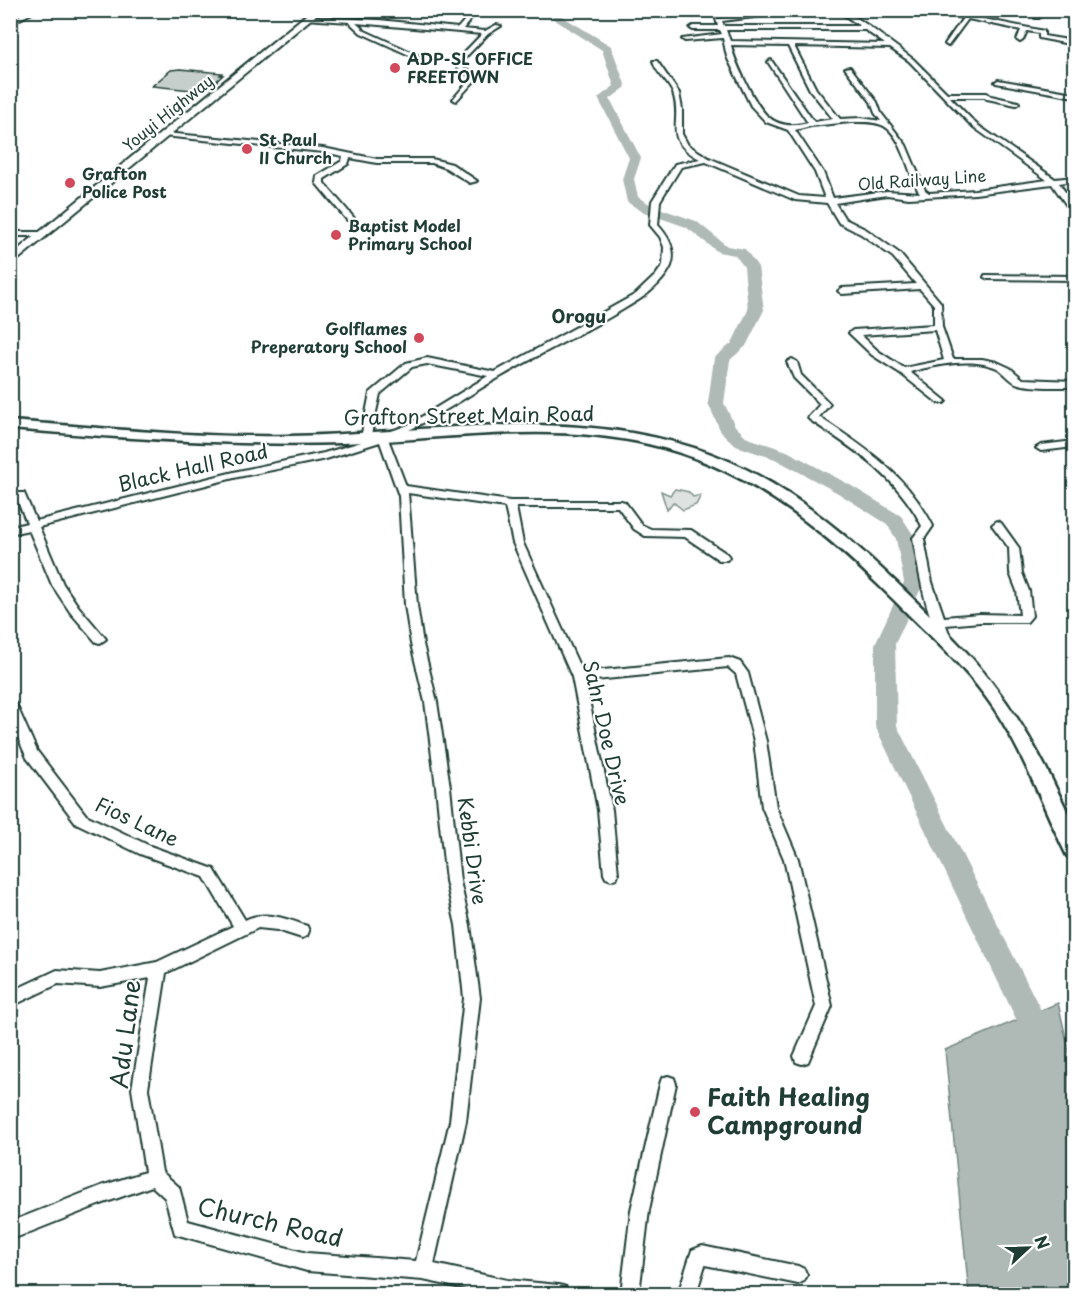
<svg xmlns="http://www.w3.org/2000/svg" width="1085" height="1305" font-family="'Playpen Sans',sans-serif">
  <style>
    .green { fill: #dee3e2; stroke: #7e908b; stroke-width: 1.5 }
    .water { fill: #afbab7; stroke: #758883; stroke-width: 1.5 }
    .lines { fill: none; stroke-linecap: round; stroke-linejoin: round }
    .river { fill: #afbab7; fill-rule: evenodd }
    .building { fill: #c7cfcc; stroke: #1f3d34; stroke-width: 1.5 }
    .street-casing { stroke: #1f3d34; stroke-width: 4 }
    .secondary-casing { stroke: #1f3d34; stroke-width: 5 }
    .primary-casing { stroke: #1f3d34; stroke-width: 4 }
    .street { fill: #fff; fill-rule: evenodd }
    .secondary { fill: #fff; fill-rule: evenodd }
    .primary { fill: #fff; fill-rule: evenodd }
    .poi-dot { fill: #d1495b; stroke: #fff; stroke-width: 2 }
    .labels { text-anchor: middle; stroke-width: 4.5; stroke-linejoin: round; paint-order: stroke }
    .far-poi-label { font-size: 16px; font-weight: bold; fill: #1f3d34; stroke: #fff; text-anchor: start }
    .far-street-label { font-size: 16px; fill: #1f3d34; stroke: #fff }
    .far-neighbourhood-label { font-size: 18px; font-weight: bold; fill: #1f3d34; stroke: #fff }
    .street-label { font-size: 20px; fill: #1f3d34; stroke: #fff }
    .near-street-label { font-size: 24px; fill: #1f3d34; stroke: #fff }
    .near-poi-label { font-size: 24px; font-weight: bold; fill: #1f3d34; stroke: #fff; text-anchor: start }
  </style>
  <rect width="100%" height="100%" fill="#fff"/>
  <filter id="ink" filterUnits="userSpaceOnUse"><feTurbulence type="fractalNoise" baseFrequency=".0167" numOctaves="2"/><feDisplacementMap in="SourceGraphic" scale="12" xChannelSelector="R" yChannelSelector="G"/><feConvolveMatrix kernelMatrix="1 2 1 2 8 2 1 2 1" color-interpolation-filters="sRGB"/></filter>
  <g filter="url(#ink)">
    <!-- green -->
    <path class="green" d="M675,489L689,492L693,497L701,495L696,505L683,510L673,502L667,510L661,491L670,495Z"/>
    <!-- water -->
    <path class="water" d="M1058,1003L1074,1072V1294H969L945,1050Z"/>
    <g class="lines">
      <!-- river -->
      <path class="river" d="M553,10H563L560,15L611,46L626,87L610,99L641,158L634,179L638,197L653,206L696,221L727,246L745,249L758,267L764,310L746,346L730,360L724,403L735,426L748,438L787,451L850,485L901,516L916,539L924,582L895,644L897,726L1051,1030L1055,1040L1051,1050L1041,1053L1031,1050L875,726V644L904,582L896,539L887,524L838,493L775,459L736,446L721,432L708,403L714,358L732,343L748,310L744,267L735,255L718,252L686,227L643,212L627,202L622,179L629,158L598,98L614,86L602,50L552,18Z"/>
    </g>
    <!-- building -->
    <path class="building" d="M180,69L222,73L220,75H223L210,87H206L201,91L152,86L171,70Z"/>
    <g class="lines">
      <!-- street casing -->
      <g class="street-casing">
        <path id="street" d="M30,10H38L10,24V20Z
          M290,10H304L317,14L314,16Z
          M338,10H352L375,16L372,18Z
          M791,10H813L722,21L724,26H860L841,13L824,10H845L870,27L913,59L947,93H987L991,96L1018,102L1019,103L1016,105L987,99L985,97H950L976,124L1055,179L1074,177V181L1059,183L1074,205V212H1071L1052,184L975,194L909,198L887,195L835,203L845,219L867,230L899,253L941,303L942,327L953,359H982L997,362L1010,368L1023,379L1074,381V387C1059,387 1034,388 1019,384C1010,382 1005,372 997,368C971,357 936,365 910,372L946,401L944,403H938L900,373L872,355L849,333L853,330L934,325V305L920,289L842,294L838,291L842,288L916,284L893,257L861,234L839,223L827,203L795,200L706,162L681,167L660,201L658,225C668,236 677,250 671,266C666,278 651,292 640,299C595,328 546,350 500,377C463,398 428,424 388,439L406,486L510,501H621L625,502L642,525L651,529L691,530L727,554L729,557L727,560H719L685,537L645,536L634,529L618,507H516L523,543L582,672L729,658L740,662L748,673L766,741L776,807L798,859L832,1006L808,1062L802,1064L796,1062L794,1056L816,1006L784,859L762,807L754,741L736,674L728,667L585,681L612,810L618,874L616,878L611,880L606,878L604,874L598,810L572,677L513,543L505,507L408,493L417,605L423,644L437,702L450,787L460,881L470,925L480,998L466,1121L434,1264L507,1280L559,1285L566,1287L568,1294H490L423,1280L307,1271L175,1234L165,1198L152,1186L101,1204L10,1240V1222L101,1186L145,1172L132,1089L150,978L100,987L58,984L10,1007V992L57,970L100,973L157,962L233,926L204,877L140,854L76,823L27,758L10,720V699L16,704L37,751L86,815L150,846L214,869L245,920C265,910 287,919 307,926L309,931L307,936L302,938L277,930L258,928L166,973L148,1089L162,1172L179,1187L188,1221L307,1253L416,1261L450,1121L464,998L456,925L446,881L436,787L425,702L411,644L405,605L399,496L380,442L326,459L238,477L39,527L63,584L78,606L106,639L100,643L96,642L70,612L52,585L29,530L10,534V527L27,523L15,495L16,493H24L36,521L238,471L324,453L365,441L361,438L370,393L406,363L427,358L495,372L636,294L656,275L663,265L664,247L660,237L650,225L652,201L675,164L700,159C660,138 684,124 673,93C668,81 655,72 653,61H657L679,93L682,109V134L688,145L709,158L799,196L825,198L815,172L788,130L766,122L751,106L727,57L723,38L685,41L682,39L722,34L720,30H693L690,28L693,26H718L716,19ZM726,30H865L885,44L730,41ZM731,45L788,46L810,90L833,119L814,122L771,60L768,62L808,123C773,132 761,113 747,85C740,71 734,59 731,45ZM794,46L890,48L909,61L972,126L1047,180L975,190L929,193L925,190L906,145L881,113L877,102L850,67L845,68L871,102L875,113L881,121L861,118L840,119L816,89ZM851,122C861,122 875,121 884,126C904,138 908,175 920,193L887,191L833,198L823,172L795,130L811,126ZM935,330L944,360L904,368L878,351L861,335ZM427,364L488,376L408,425L370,439L380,394L412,367Z
          M926,10H939L1044,31V36L1074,41V45L1039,38V33L1027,31L1023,40L1020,42L1017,40L1021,30L968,19L948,46L945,44L963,18Z
          M1042,10H1048L1039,18H1035V16Z
          M470,14L473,16L463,29L485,31L496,25L501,26L488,34L460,63L464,68L479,76L456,101L453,99L472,77L460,70L454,63L482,34L356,23L365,31L420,56L418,59L361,33L349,22L305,19L308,17L379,20L458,28Z
          M998,80L1074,93V97L996,83L995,82Z
          M165,133L323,148L377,159H432L452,164L477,181L470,183L446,168L432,163H377L350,158L348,164L324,179V183L354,218L350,220H347L316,183L317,176L342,161L343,156L323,152L163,136V134Z
          M10,232H43L47,234L43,236H10Z
          M985,275L1074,276V280L988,279L984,277Z
          M792,359L797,362L801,375L830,404L819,417C866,448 907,475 933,526L924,539L932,582L944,617L980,614L1020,615L1017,591L1010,573L1009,548L992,525L997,521L1001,523L1019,548L1022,573L1029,591L1032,616L1027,622H980L946,625L951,639L949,642H941C925,611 919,573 913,538L922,526C898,477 854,449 810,420L808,418L820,404L794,378L787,362Z
          M1074,441V447L1041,451L1036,448L1041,445Z
          M668,1076L674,1078L676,1084L649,1210L639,1294H621L631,1210L660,1084L662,1078Z
          M702,1246L798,1266L804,1269L807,1275L804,1281L798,1284L705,1265L696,1294H678L692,1250Z"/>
      </g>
      <!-- secondary casing -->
      <g class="secondary-casing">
        <path id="secondary" d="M10,421C104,428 197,438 290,436C436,433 593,401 731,462C817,501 884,570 950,635C993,678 1025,725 1052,780C1059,795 1068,811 1073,826C1076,836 1074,848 1074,858L1067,856C1043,807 1025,756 995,710C972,675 941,646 911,617C836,541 756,468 648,444C548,421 443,440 342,443C231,446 121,438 10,429Z"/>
      </g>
      <!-- primary casing -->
      <g class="primary-casing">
        <path id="primary" d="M312,10H322L10,266V256Z"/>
      </g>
      <!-- street -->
      <use href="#street" class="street"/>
      <!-- secondary -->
      <use href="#secondary" class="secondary"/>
      <!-- primary -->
      <use href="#primary" class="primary"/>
    </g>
  </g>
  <!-- markers -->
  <g class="poi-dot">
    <circle cx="395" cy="68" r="6"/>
    <circle cx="247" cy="149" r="6"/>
    <circle cx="70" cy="183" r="6"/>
    <circle cx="336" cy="235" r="6"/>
    <circle cx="419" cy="338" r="6"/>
    <circle cx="695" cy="1112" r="6"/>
  </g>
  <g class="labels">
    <!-- far-poi labels -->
    <g class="far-poi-label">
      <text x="407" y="65">ADP-SL OFFICE<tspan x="407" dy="18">FREETOWN</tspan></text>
      <text x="259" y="146">St Paul<tspan x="259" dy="18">II Church</tspan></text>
      <text x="82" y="180">Grafton<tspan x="82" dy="18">Police Post</tspan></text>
      <text x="348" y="232">Baptist Model<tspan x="348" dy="18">Primary School</tspan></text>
      <text x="407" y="335" text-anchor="end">Golflames<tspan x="407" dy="18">Preperatory School</tspan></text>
    </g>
    <!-- far-street labels -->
    <g class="far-street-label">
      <text transform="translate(168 113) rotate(-39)" y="6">Youyi Highway</text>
      <text transform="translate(922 180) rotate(-4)" y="6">Old Railway Line</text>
    </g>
    <!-- far-neighbourhood labels -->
    <g class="far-neighbourhood-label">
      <text x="579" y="323">Orogu</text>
    </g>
    <!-- street labels -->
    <g class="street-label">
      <text transform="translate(469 416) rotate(-1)" y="7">Grafton Street Main Road</text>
      <text transform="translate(193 468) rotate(-13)" y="7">Black Hall Road</text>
      <text transform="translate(606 733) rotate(77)" y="7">Sahr Doe Drive</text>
      <text transform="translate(137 822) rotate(25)" y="7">Fios Lane</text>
      <text transform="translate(472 851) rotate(82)" y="7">Kebbi Drive</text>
    </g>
    <!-- near-street labels -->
    <g class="near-street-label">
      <text transform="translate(126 1034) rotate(-83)" y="8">Adu Lane</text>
      <text transform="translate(270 1223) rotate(13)" y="8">Church Road</text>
    </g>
    <!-- near-poi labels -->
    <g class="near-poi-label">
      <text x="707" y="1106">Faith Healing<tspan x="707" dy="28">Campground</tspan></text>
    </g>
  </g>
  <!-- margin -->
  <rect width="1085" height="1305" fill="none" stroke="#fff" stroke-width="36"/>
  <rect x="18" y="18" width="1049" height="1269" fill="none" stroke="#1f3d34" stroke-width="2" filter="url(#ink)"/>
  <!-- north arrow -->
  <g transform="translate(1028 1248) rotate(68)" stroke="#ffffff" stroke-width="4.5" paint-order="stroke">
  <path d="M0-4.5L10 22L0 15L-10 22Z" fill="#1f3d34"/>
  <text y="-9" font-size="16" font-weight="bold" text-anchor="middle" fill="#1f3d34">N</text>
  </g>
</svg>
